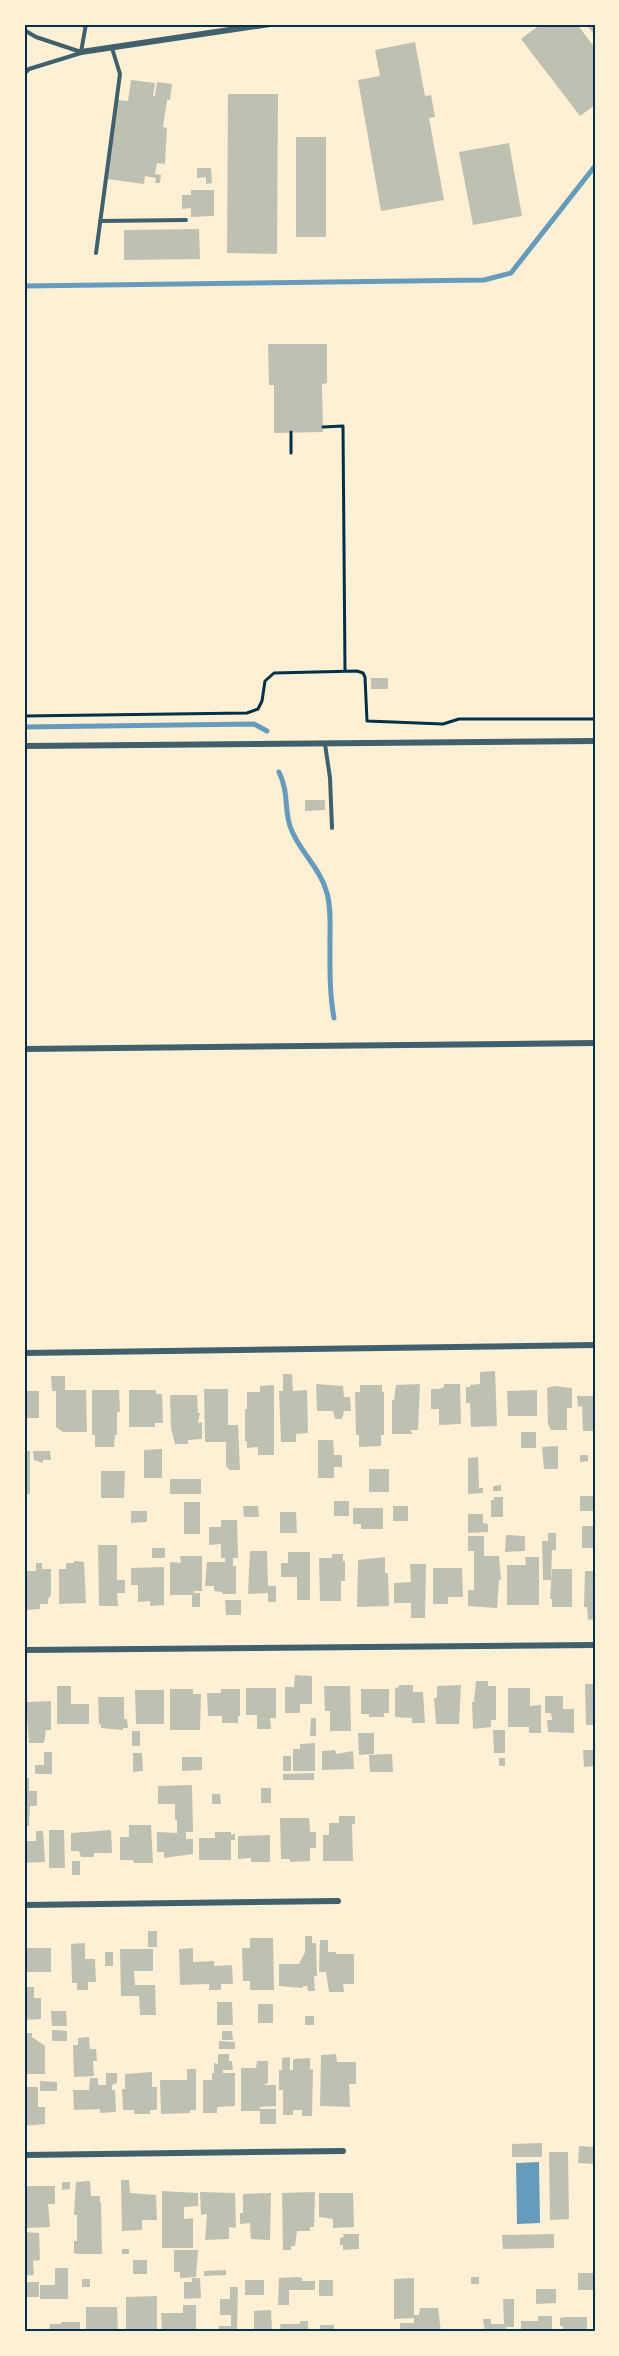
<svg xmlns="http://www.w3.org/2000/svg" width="619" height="2356" font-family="'Space Grotesk',sans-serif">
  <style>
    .water { fill: #669bbc }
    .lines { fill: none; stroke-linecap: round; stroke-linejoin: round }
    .stream { stroke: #669bbc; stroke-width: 5 }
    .building { fill: #bec0b2 }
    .path { stroke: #003049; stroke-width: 3 }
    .service { stroke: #3f606c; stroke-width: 4 }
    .minor { stroke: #3f606c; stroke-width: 6 }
    .neatline { fill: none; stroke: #003049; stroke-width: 2 }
  </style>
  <rect width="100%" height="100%" fill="#fdf0d5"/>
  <!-- water -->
  <path class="water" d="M539,2162L540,2223L517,2224L516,2163Z"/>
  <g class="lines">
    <!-- stream -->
    <path class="stream" d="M24,286L484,280L511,273L595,166
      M24,727L254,724L267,731
      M279,772C289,793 284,808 290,826C297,849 319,866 326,890C331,904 330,921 330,936C330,963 329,991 334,1018"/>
  </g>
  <!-- building -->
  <path class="building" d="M541,24H577L595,48V105L580,116L521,39Z
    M586,24H595V36Z
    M415,42L425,96L431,95L435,117L429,118L444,200L381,211L358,80L380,76L375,50Z
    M131,80L155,83L153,96H155L157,82L172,84L170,100H167L163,127L167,128L165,164L157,163L155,174L161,175L160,183H155L156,178L145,176L144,184L107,179L117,100L128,101Z
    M228,94H278L277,254L227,253Z
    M296,137H326V237H296Z
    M509,143L522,216L473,225L459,152Z
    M197,168H211L212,183L206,184V177L197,178Z
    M191,190H214V216L191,217V208L182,209V195H191Z
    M199,229L200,259L124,260V230Z
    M268,344H327V383L322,384L323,432L274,433V385H269Z
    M371,678H388V689H371Z
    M305,800H325V810L305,811Z
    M495,1371L497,1426L471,1427L470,1403H466V1387H470V1385L480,1384V1372Z
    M283,1374H292L293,1391L307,1390L308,1433L296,1434V1442H281L279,1391H283Z
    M51,1376H65V1390H86L87,1432H63L56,1427V1391H52Z
    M316,1384L343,1386L344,1397H350L351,1411H344L342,1419H335L333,1411H317Z
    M420,1384L418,1430H410L413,1434H392V1400H394L396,1385Z
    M444,1384H460L461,1424L439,1425V1409H431V1389H439L444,1387Z
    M274,1385V1455H258V1447L247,1448V1441H245V1409H247V1392H260V1386Z
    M360,1385H382V1392H384V1435H381V1446L359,1447V1435H356L355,1392H360Z
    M555,1386L572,1388V1408H567V1430H551L548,1424L547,1388Z
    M204,1389H228V1425H238L240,1470H230L226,1466V1442H205Z
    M92,1390H119L120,1412H117V1435H115L114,1447H95V1435H92Z
    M129,1390H156V1394H162L163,1423H155V1427H129Z
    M537,1390V1416H508L507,1391Z
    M24,1391H39V1418H24Z
    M170,1395H197L198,1413H200L198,1423L202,1422V1439L188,1440V1444H175L171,1428Z
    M577,1396H595V1431H583L582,1406L578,1407Z
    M521,1432H536V1448H521Z
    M318,1440H333L334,1455H342V1467H334V1478H318Z
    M558,1446V1469H544L542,1447Z
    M162,1449V1478H144V1450Z
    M24,1451H30V1494H24Z
    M33,1451H50L51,1460H43V1463L34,1460Z
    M580,1455H588V1461L580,1462Z
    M478,1457L479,1488H483V1493L468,1494V1458Z
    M369,1469H389V1492H369Z
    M101,1471H125L124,1498H101Z
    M170,1479H201V1494H170Z
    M501,1485V1491H493V1486Z
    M580,1496H595V1511H580Z
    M494,1497H503V1517H491V1500H494Z
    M334,1501H349V1516H334Z
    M184,1502H200V1534H184Z
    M243,1506H258L259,1517H244Z
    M393,1506H408V1521H393Z
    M353,1508H383V1529H361V1524H353Z
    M131,1511H147V1522L131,1523Z
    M280,1512H296L297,1533H280Z
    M468,1514H483V1523L488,1524V1532L468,1533Z
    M221,1520H237L238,1558H233V1566H236V1594H222V1592L214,1591V1586H205L207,1562H225V1558H221V1544L209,1545V1527H221Z
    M582,1526H595V1548H582Z
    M548,1533H556V1550H552L551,1580H543L542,1541H548Z
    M506,1535L525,1536V1551L505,1552Z
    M468,1536H484V1556H499L501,1580H499L497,1608L468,1606V1590H474V1551H468Z
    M98,1545H117V1580H125V1593H117L118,1606H99Z
    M152,1548H165V1558H152Z
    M250,1551H267L268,1586H276V1602H268V1593L248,1594Z
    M288,1552H310V1600H297V1577H281V1563H288Z
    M332,1554H343V1561H345V1581H341V1601H320L319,1558H332Z
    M180,1556H202V1591H194V1593H200V1607H192V1595H170V1562L181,1563Z
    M385,1557V1573H388L389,1606L357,1607L358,1560Z
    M525,1557H539V1605H507V1565H526Z
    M74,1561L84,1562L86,1603L59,1604V1569H66V1563H74Z
    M36,1563H42V1569H51V1595L48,1599V1604H40V1609L25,1610L24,1571H36Z
    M410,1564H426L425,1618H411V1603H394V1583L411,1582Z
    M164,1567V1605L150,1606V1601L138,1602V1585H131V1568Z
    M433,1568H462L463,1597H448V1604H433Z
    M552,1569H572V1607H552V1599H550Z
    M585,1571H595V1619L588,1620L587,1607H584Z
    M225,1600H241V1615H226Z
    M295,1675L312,1676V1704H300V1713H285V1687H294Z
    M476,1681H488V1686H496V1720H491V1727L473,1729L472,1702H474Z
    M585,1684H595V1725H586Z
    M399,1685H413V1692H423L425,1723H412V1718L395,1717V1688L399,1687Z
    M461,1685L459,1724H436L434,1698H437V1686Z
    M57,1686H71V1704H89V1724H57Z
    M324,1686H350L351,1731H330V1711H325Z
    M246,1688H276V1718H270L271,1729H257V1715H246Z
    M508,1688H530V1706L541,1705V1733H529V1727H508Z
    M170,1689H193V1694H201L200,1730H170Z
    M221,1689H240V1716H238V1723H222V1716H208L207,1693H221Z
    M361,1689H389V1713H384V1717H369V1714H361Z
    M135,1690H164V1724H136Z
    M545,1696H563V1709H574V1733L548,1732L547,1720H552L551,1713H545Z
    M98,1697H124V1719H127L128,1728H123V1730L101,1728V1724L99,1725Z
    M51,1701V1730H46L44,1743H29L26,1702Z
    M311,1718H316V1736H310Z
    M493,1730H505V1753H494Z
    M132,1731H140V1746H132Z
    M358,1733H374V1754L359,1755Z
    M315,1743V1771H293V1749H300V1744Z
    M335,1750L336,1754L353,1751L354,1769L322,1770V1751Z
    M583,1750H595V1766L584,1767Z
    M44,1752H52V1774H35V1765H44Z
    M133,1753H142L143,1771L133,1772Z
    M392,1754L393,1772H370L369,1755Z
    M283,1756H291V1771H283Z
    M182,1757H202V1770L182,1771Z
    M499,1758H505V1766H499Z
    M314,1773V1780H283V1774Z
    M24,1778H29V1791H37V1806H30L29,1826H24Z
    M192,1785L193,1832H186V1839H193V1854L164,1858V1852H157V1832L177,1833V1820H175V1804H158V1786Z
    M261,1788H271V1803H261Z
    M212,1794H220L221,1804H212Z
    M339,1816H355V1824H352L353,1861H323V1835H329V1823H339Z
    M280,1818H309L310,1832H316V1848H310V1861L290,1862V1859H281Z
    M129,1825H151L153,1863H134L133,1860H120V1837H129Z
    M49,1830H64L65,1868H49Z
    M111,1830L112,1853H94V1857H81L79,1851H71V1833Z
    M36,1831H43L45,1862L24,1863V1841H36Z
    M215,1832H231V1835L235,1834V1840H231V1860H199V1838H215Z
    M270,1835V1862H251V1858L238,1859V1836Z
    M72,1861H80V1875H72Z
    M148,1931H157V1947H148Z
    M305,1936H312V1943H316L317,1976H314L315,1991H308L307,1986H303V1988L279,1986V1964H299L305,1952Z
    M250,1938H273L274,1990H250V1981H243L242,1948H250Z
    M320,1940H328V1952H336V1954H354V1984H343L344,1992H329L326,1972H319Z
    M85,1943V1959H95L96,1982H88V1990H77V1983H72L71,1944Z
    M24,1948H51V1972H24Z
    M193,1948V1962L214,1961V1966L232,1965L233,1984H221V1990H209V1984L180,1985L179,1949Z
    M120,1949H153V1971H134L135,1985H155L156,2015H140L139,1996H121Z
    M105,1952H113V1966H105Z
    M24,1987H34V1998H41V2019L24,2020Z
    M217,2002H232L233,2025H217Z
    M258,2004H273V2023H258Z
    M51,2011H66L67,2026H52Z
    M305,2016H314V2025H305Z
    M52,2030L67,2031V2041H52Z
    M222,2031H232L233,2040H222Z
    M24,2033H32V2037L45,2046V2074H24Z
    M89,2037L90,2049H96L97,2061H93L94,2076L74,2077L73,2045H78V2038Z
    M219,2041L235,2042V2049H219Z
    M218,2054H229V2061H232L233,2070H223V2073H235V2106L217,2107V2113H203V2080H212V2073H214V2063L218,2064Z
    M336,2054L337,2062H356V2084H349L350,2107L320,2106L321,2055Z
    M290,2057V2070H293V2059L310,2058V2070L313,2069L312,2116H302V2110H293V2115H283V2090H279V2070H282V2058Z
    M257,2061H268V2083L264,2085H276V2106L260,2107V2109H276V2124H260V2111H241V2068H256Z
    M187,2069H196V2110H190V2113L161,2114L160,2080H187Z
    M152,2072V2087H157V2110H150V2114H134V2110H123L122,2089H125V2074Z
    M106,2073H117V2083L112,2085V2090H115L116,2112L100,2113V2109L74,2110L73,2090H89L90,2078H98V2085H106Z
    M40,2081L57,2082V2091H40Z
    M24,2087H38V2107H45V2124L24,2126Z
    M542,2143V2157H512V2144Z
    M579,2146L595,2147V2164L578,2163Z
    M549,2152H568L569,2219L550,2220Z
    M121,2180H129L130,2193L156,2195L157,2220H142V2230L122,2231Z
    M90,2181L91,2196H100V2202H101L102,2254H78L74,2253V2241H77V2215H74L76,2182Z
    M62,2182H70V2189L62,2190Z
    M24,2186H55V2204H48L50,2227L24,2228Z
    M162,2191L198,2193V2206L184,2207V2219L193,2218V2248H162Z
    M200,2192L235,2193L236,2228L229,2227V2239L205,2240L207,2214L201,2215Z
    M315,2192L314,2227H310V2231H297L295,2246H291V2250H283L282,2193Z
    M271,2193L270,2240L251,2239L250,2223L240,2224V2213H243V2194Z
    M319,2193H353L354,2227L333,2228V2219L319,2217Z
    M24,2232L39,2233L40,2260L33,2261L34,2275L24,2276Z
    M343,2234H359V2249L343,2250V2245H340V2238L344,2237Z
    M554,2234V2248L503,2249L502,2235Z
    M122,2249H129V2254H122Z
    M174,2250H198L196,2277L180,2278V2272H174Z
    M133,2260H147V2274H133Z
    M55,2268H68V2299H40V2285H55Z
    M226,2270V2275L204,2276V2271Z
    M578,2273H593V2290H578Z
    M297,2277L302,2278V2281H315V2290H289V2305H278L279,2278Z
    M471,2277H479V2284H471Z
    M192,2278H200L201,2298L184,2299V2282H192Z
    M414,2278V2315H419L420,2308H438L441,2332H400V2323H414V2318L394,2319V2279Z
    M82,2279H90V2287H82Z
    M245,2280H264V2295H245Z
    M319,2280H333V2296H319Z
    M24,2282H39V2297H24Z
    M230,2287H238L237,2329H232V2332H218L219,2326H231V2315H220V2299H230Z
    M536,2289H556V2303L536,2304Z
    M157,2296V2332H126V2297Z
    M503,2299H514V2327H506V2332H485L483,2319H491V2324H504Z
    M183,2305H196V2332H162L161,2313H183Z
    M86,2307H117L118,2332H86Z
    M271,2310L272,2332H254V2311Z
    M538,2316H552V2332H521V2321H538Z
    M565,2317H587V2332H563V2326H560V2318Z
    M300,2321H308V2332H281L280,2324H300Z
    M61,2322H80V2332H49L50,2324H61Z
    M320,2325H334V2329H352V2332H320Z"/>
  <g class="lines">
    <!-- path -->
    <path class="path" d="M323,427L343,426L345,671
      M291,432V453
      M24,716L247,713L258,709L262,701L265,681L274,673L357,671L363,673L365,677L367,721L443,724L459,719H595"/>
    <!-- service -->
    <path class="service" d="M24,30L36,37L81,52
      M81,52L86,24
      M24,74L29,69L81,53
      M100,221L186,220
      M96,253L120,74L112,48
      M325,744L330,778L332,828"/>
    <!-- minor -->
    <path class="minor" d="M81,52L270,24
      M24,746L595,741
      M24,1049L595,1043
      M24,1353L595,1345
      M24,1650L595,1645
      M24,1905L338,1901
      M24,2155L343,2151"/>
  </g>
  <!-- border -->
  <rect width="619" height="2356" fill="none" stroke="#fdf0d5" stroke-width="51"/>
  <rect x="26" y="26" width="568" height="2304" class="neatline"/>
</svg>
